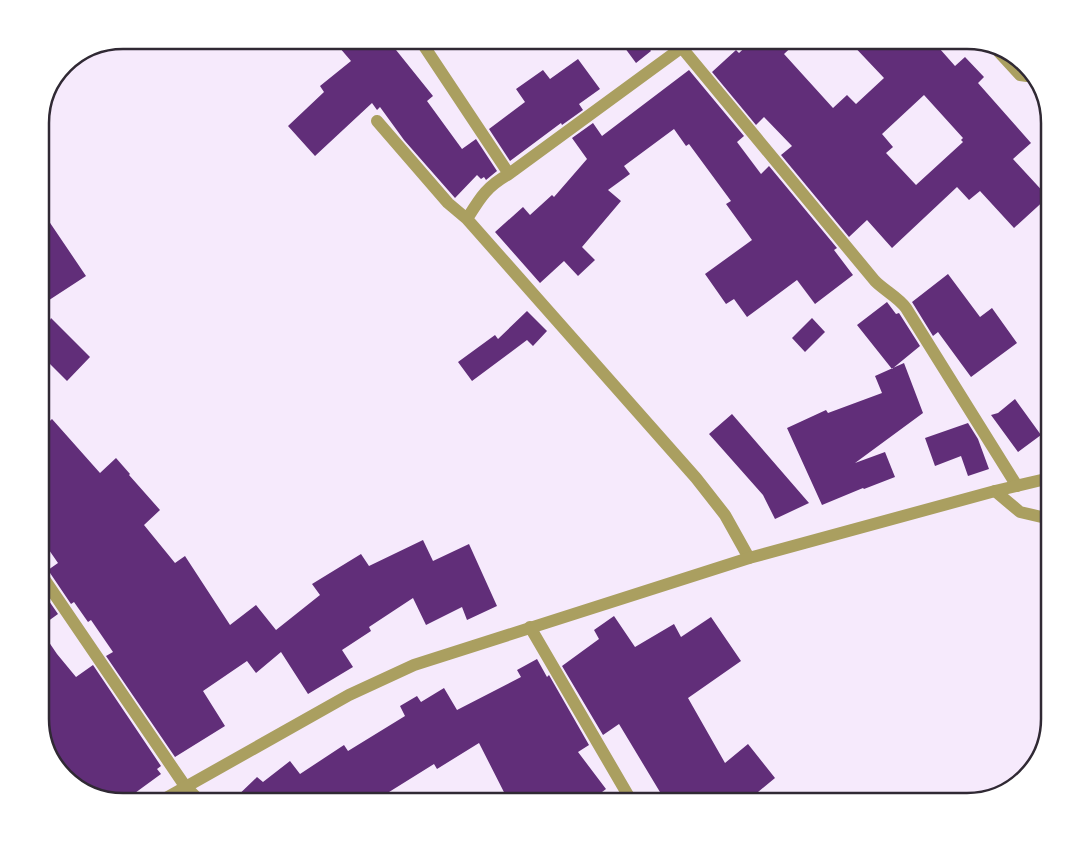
<svg xmlns="http://www.w3.org/2000/svg" width="1090" height="842" font-family="'Public Sans',sans-serif">
  <style>
    .building { fill: #612e79; fill-rule: evenodd }
    .lines { fill: none; stroke-linecap: round; stroke-linejoin: round }
    .minor { stroke: #aa9f60; stroke-width: 12 }
    .tertiary { stroke: #aa9f60; stroke-width: 12 }
    .rim { fill: none; stroke: #302934; stroke-width: 2.5 }
  </style>
  <rect width="100%" height="100%" fill="#f6eafc"/>
  <!-- building -->
  <path class="building" d="M333,40H388L433,96L427,101L462,149L476,139L497,171L486,180L484,177L481,179L477,175L455,198L404,140L380,107L377,110L372,103L315,156L288,126L324,92L320,86L351,61Z
    M619,40H643L651,51L636,63Z
    M753,40H799L784,54L833,108L847,95L856,104L884,78L848,40H932L955,66L965,57L984,77L978,83L1031,143L1013,159L1048,197L1014,228L980,191L969,200L957,187L892,248L867,220L849,237L781,155L792,146L764,117L756,125L712,72L736,50L739,53ZM924,95L963,138L961,140L963,142L916,185L886,153L893,147L882,134Z
    M578,59L600,89L579,104L583,110L562,125L561,123L510,161L489,129L525,102L516,89L543,70L550,79Z
    M689,70L744,136L737,142L761,174L769,166L837,248L834,250L853,275L815,304L797,280L747,317L734,299L726,304L705,274L752,240L726,204L731,201L689,144L686,146L674,129L624,166L630,174L608,190L621,201L582,247L595,260L578,276L564,261L540,283L495,232L523,207L530,215L552,195L554,197L587,159L572,138L593,123L602,136Z
    M40,208L86,276L40,306Z
    M948,274L980,317L992,308L1017,343L971,377L938,332L933,336L912,302Z
    M887,302L896,314L899,313L920,346L892,369L857,325Z
    M527,311L547,331L533,346L527,340L472,381L458,362L495,335L498,339Z
    M51,318L90,357L67,381L40,354V328L48,324Z
    M812,318L825,332L805,352L792,338Z
    M904,363L923,413L855,463L885,452L895,477L864,489L863,488L822,505L787,428L826,410L828,413L882,393L875,376Z
    M1015,399L1041,435L1018,452L991,415L998,413Z
    M732,414L809,503L775,519L763,495L709,434Z
    M52,419L100,473L116,458L130,474L129,475L160,510L144,525L175,563L185,556L230,625L256,605L276,630L320,595L312,584L361,554L369,566L423,540L433,561L469,544L497,606L467,620L462,607L426,625L413,598L369,627L371,631L342,650L353,667L308,694L281,652L256,673L247,661L203,691L225,726L175,757L106,656L113,652L91,620L88,622L74,602L71,604L48,570L58,563L40,537V430Z
    M968,423L978,439L989,469L968,476L961,456L935,466L925,438Z
    M40,588L58,614L40,627Z
    M614,616L635,647L674,624L681,637L711,617L741,661L688,698L725,763L748,744L775,778L746,802H666L619,724L603,735L562,666L599,639L594,630Z
    M40,629L57,654L76,677L93,665L161,766L157,769L161,774L124,801H119L72,785L49,756L40,724Z
    M537,659L547,677L549,675L589,745L578,752L606,789L589,802H509L479,743L437,769L434,764L373,802H231L257,777L263,782L290,761L300,774L344,745L348,751L405,716L400,706L417,696L421,702L444,688L457,710L521,677L517,670Z"/>
  <g class="lines">
    <!-- minor -->
    <path class="minor" d="M420,40L509,174
      M692,40L509,174C486,187 480,198 467,219L696,478L725,515L749,558
      M682,48L875,281C885,291 898,297 906,308L1017,486
      M997,50L1020,75L1027,76L1030,73
      M377,121L448,203L467,219
      M40,320L43,318
      M995,491L1020,512L1050,519
      M40,573L185,786L201,802
      M530,627L632,802"/>
    <!-- tertiary -->
    <path class="tertiary" d="M159,802L349,695L414,665L749,558L995,491L1050,478"/>
  </g>
  <!-- crop -->
  <path d="M0 0H1090V842H0ZM123 49H967A74 74 0 0 1 1041 123V719A74 74 0 0 1 967 793H123A74 74 0 0 1 49 719V123A74 74 0 0 1 123 49Z" fill="#fff" fill-rule="evenodd"/>
  <path class="rim" d="M123 49H967A74 74 0 0 1 1041 123V719A74 74 0 0 1 967 793H123A74 74 0 0 1 49 719V123A74 74 0 0 1 123 49Z"/>
</svg>
